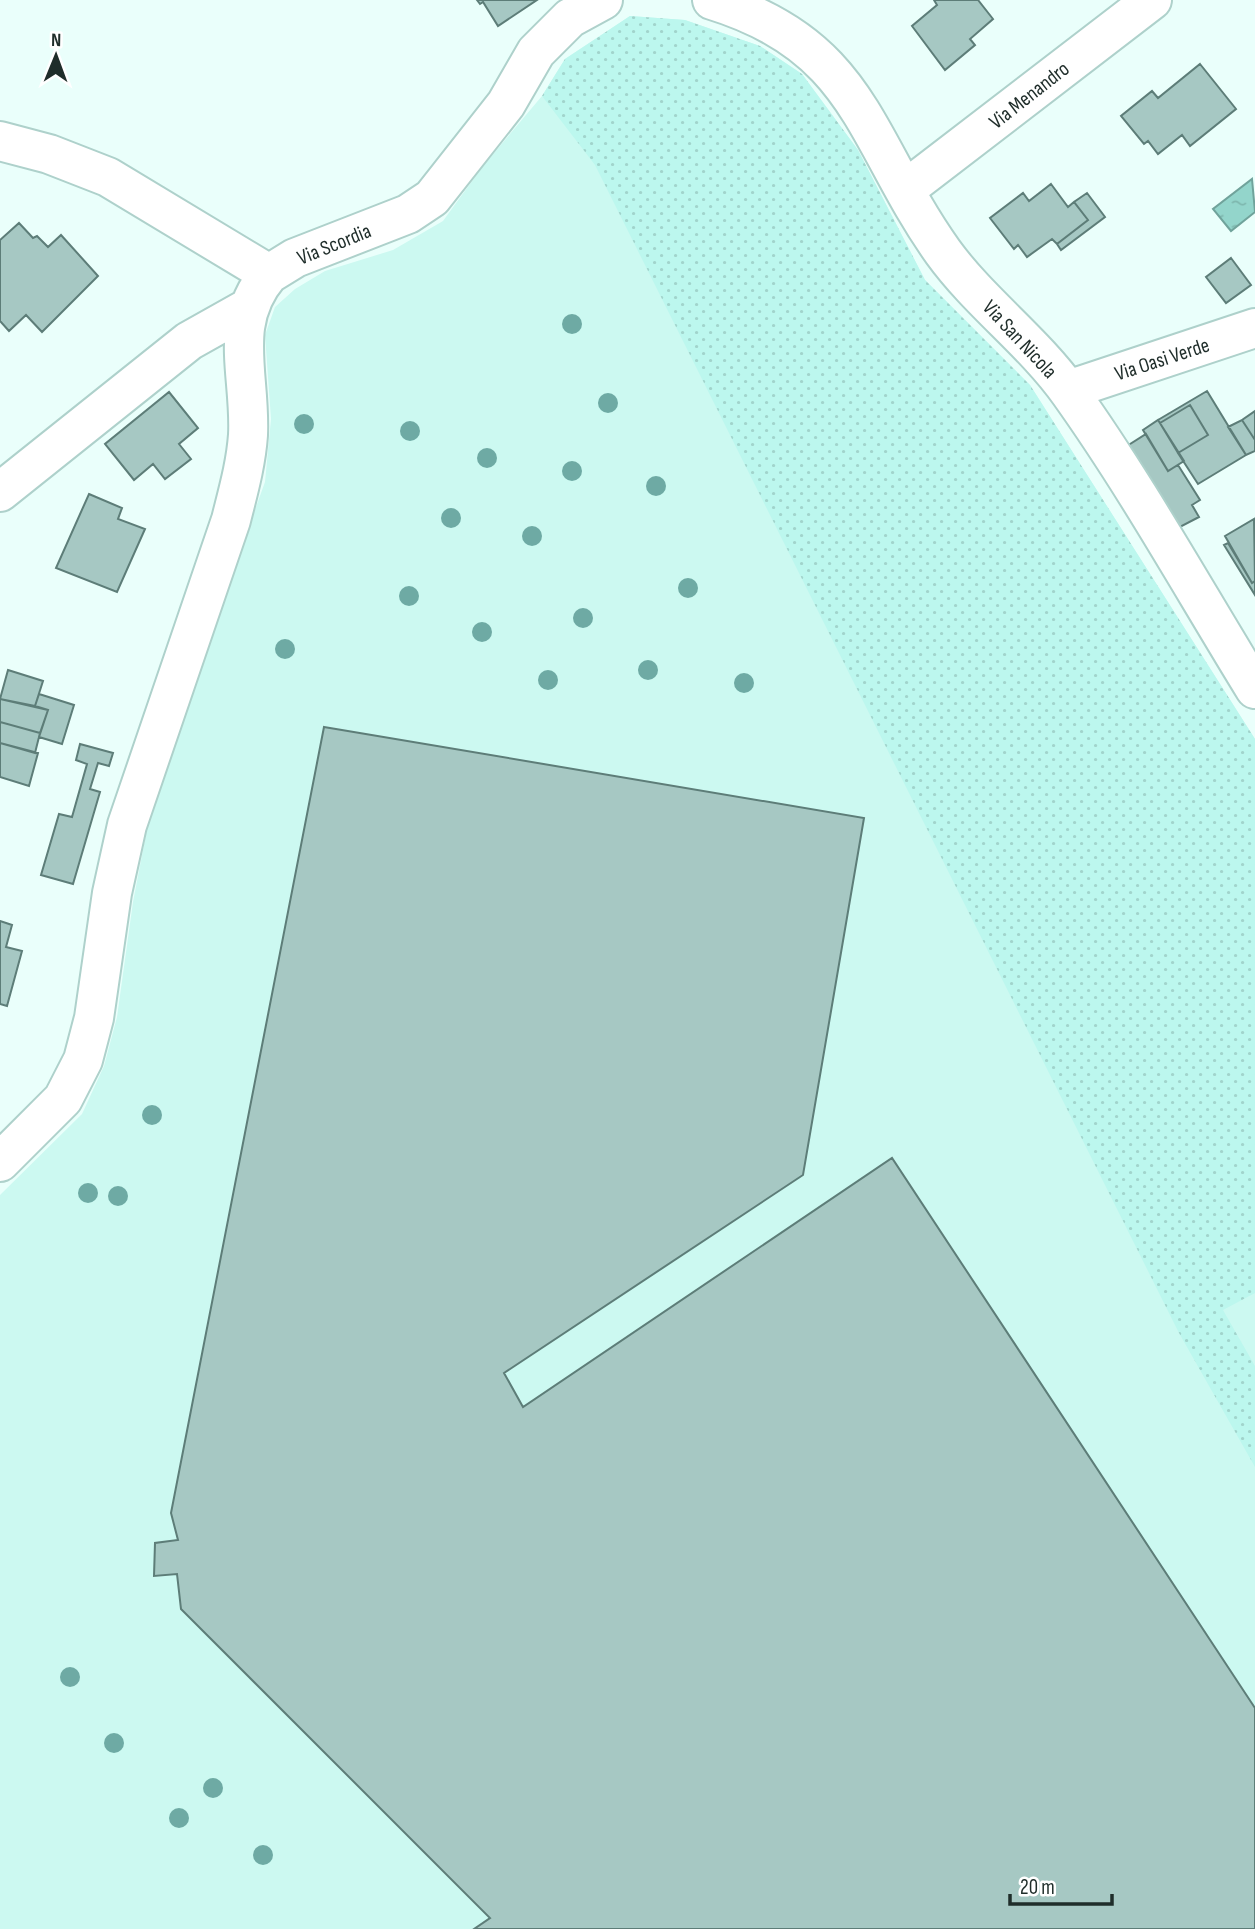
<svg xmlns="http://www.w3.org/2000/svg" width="1255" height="1929" font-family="'Sofia Sans Condensed',sans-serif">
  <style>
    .built { fill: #ccf9f1 }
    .grass { fill: url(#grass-dots) }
    .water { fill: url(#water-ripples); stroke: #70a39b; stroke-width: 2 }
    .building { fill: #a6c8c3; stroke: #5d7d78; stroke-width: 2 }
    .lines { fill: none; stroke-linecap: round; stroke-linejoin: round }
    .minor-casing { stroke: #aed1cb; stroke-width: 42 }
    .minor { stroke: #fff; stroke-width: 38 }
    .tree { fill: #6eaaa4 }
    .labels { text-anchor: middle; stroke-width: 7; stroke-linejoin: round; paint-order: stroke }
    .street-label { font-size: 21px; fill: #1f2d2a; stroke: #fff }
  </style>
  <defs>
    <pattern id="grass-dots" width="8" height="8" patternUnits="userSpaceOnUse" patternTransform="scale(1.75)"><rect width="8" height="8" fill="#bcf7ee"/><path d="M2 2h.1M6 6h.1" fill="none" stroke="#a1d4cc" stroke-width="1.8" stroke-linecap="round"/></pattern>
    <pattern id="water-ripples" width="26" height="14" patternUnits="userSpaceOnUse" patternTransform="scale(1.75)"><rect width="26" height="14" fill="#93d5cb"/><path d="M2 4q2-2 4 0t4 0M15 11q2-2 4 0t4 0" fill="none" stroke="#7eb7ae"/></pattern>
  </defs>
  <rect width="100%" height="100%" fill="#eafffb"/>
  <!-- built -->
  <path class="built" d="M630,16L685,20L760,46L802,74L858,150L925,280L1030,385L1255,739V1929H0V1195L82,1114L104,1066L117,1017L133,902L147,829L213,626L265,482L271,419L265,335L275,307L295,289L325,271L393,250L443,221L483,166L542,96L565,59Z"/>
  <!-- grass -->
  <path class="grass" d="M630,16L685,20L760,46L802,74L858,150L925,280L1030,385L1255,739V1293L1223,1310L1255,1366V1467L1179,1333L595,165L542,96L565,59Z"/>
  <!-- water -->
  <path class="water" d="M1252,179L1255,212L1231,231L1213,209Z"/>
  <!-- building -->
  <path class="building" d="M477,0H537L498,26L483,2L480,4Z
    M978,0L993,19L970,39L975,45L945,70L912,26L937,5L934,0Z
    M1200,64L1236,109L1190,146L1182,135L1158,154L1148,141L1144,144L1121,116L1152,91L1158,98Z
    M1051,184L1068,207L1074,202L1088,220L1057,244L1052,239L1027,257L1018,245L1014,249L990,218L1023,193L1029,201Z
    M1087,193L1105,217L1061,250L1057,244L1088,220L1074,202Z
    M19,223L33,238L37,236L48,247L61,235L98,276L42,332L26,315L9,331L0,321V240Z
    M1231,258L1251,285L1226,303L1206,277Z
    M1207,391L1246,455L1198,484L1178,453L1208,435L1190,405L1160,423L1158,420Z
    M169,392L198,428L179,444L191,459L165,479L153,464L134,480L105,444Z
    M1190,405L1208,435L1178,453L1160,423Z
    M1255,411V440L1242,420Z
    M1158,420L1184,461L1168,471L1143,430Z
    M1242,420L1255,440V451L1246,455L1228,427Z
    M1146,434L1168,471L1178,465L1200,500L1192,505L1199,517L1178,528L1127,446Z
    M89,494L122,508L118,519L145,529L117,592L56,568Z
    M1254,519L1255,581L1252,583L1225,536Z
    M1228,543L1252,583L1255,581V595L1224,545Z
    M8,670L43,681L35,706L0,699Z
    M39,694L74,705L62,744L39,737L48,710L35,706Z
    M0,699L48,710L40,733L0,722Z
    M0,722L40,733L35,753L0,743Z
    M324,727L864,818L803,1175L504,1373L523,1407L892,1158L1255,1708V1929H474L490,1918L181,1609L177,1574L154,1576L155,1543L178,1540L171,1513Z
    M0,743L38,753L29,786L0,777Z
    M80,744L113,753L109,766L98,763L90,789L100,792L73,884L41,875L59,814L72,817L87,764L76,760Z
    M0,921L12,925L6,947L22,951L7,1006L0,1004Z"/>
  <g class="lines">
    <!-- minor casing -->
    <g class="minor-casing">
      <path id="minor" d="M712,0C862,46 864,141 943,252C980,303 1034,342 1070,393C1137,487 1194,590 1255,689
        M0,141L49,154L108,177L269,274L295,258L408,214L432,198L506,104L536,52L570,18L603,0
        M906,189L1152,0
        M1068,390L1255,328
        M0,492L189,341L246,309
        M0,1162L63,1099L83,1060L94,1018L112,893L127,825L231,520C238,492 246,464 248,435C251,375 227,323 269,274"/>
    </g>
    <!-- minor -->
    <use href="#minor" class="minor"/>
  </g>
  <!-- trees -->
  <g class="tree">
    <circle cx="572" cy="324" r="10"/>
    <circle cx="608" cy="403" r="10"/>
    <circle cx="304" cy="424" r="10"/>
    <circle cx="410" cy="431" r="10"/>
    <circle cx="487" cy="458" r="10"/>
    <circle cx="572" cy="471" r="10"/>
    <circle cx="656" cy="486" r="10"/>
    <circle cx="451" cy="518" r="10"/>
    <circle cx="532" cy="536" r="10"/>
    <circle cx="688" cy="588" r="10"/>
    <circle cx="409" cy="596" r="10"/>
    <circle cx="583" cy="618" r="10"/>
    <circle cx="482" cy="632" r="10"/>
    <circle cx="285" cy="649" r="10"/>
    <circle cx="648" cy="670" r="10"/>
    <circle cx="548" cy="680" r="10"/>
    <circle cx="744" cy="683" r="10"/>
    <circle cx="152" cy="1115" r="10"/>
    <circle cx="88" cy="1193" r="10"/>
    <circle cx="118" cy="1196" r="10"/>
    <circle cx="70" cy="1677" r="10"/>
    <circle cx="114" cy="1743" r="10"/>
    <circle cx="213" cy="1788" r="10"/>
    <circle cx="179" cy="1818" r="10"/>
    <circle cx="263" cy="1855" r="10"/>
  </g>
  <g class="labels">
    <!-- street labels -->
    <g class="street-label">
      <text transform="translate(1029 95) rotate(-38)" y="7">Via Menandro</text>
      <text transform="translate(334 244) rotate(-22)" y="7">Via Scordia</text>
      <text transform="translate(1020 339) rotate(47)" y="7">Via San Nicola</text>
      <text transform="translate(1162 359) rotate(-18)" y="7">Via Oasi Verde</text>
    </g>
  </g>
  <!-- north arrow -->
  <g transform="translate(56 56) rotate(1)" stroke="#ffffff" stroke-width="5" paint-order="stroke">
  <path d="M0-5L12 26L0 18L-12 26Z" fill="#1f2d2a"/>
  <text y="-10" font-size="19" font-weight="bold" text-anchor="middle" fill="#1f2d2a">N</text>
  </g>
  <!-- scale -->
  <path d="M1010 1894v10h102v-10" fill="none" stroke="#1f2d2a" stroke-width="3.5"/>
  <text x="1020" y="1894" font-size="21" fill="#1f2d2a" stroke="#ffffff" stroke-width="5" paint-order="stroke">20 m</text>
</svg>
